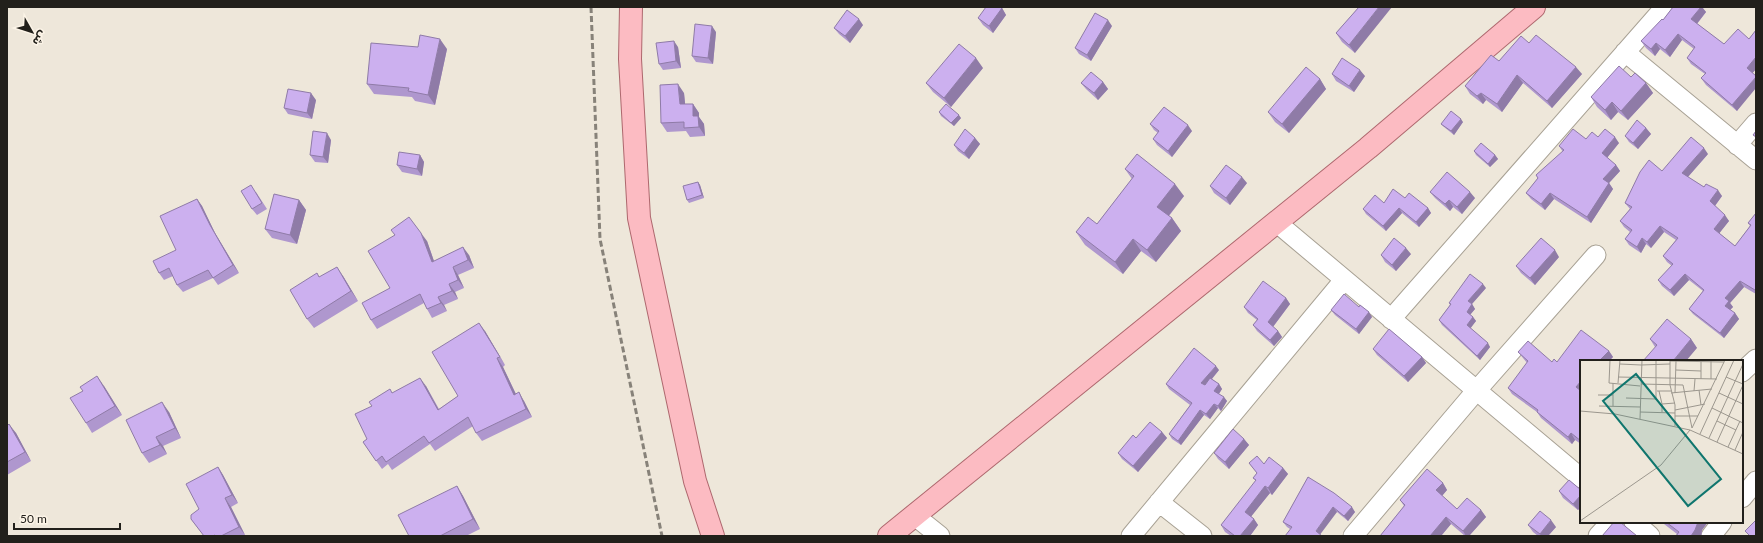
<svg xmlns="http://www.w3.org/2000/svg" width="1763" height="543" font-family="Lato,'Noto Sans Arabic',sans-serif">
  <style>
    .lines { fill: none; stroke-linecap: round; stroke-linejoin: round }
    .minor-casing { stroke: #a8a194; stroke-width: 21 }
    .major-casing { stroke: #ae686e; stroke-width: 24 }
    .minor { stroke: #fff; stroke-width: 19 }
    .major { stroke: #fcbbc2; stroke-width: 22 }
    .rail { stroke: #878279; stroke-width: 3; stroke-dasharray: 6 3; stroke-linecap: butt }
    .wall { fill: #af97ce }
    .shaded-wall { fill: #8f7ba7 }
    .building { fill: #ccb0ef; stroke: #8f7ba7 }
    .inset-road { fill: none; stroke: #9c978e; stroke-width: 1 }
    .view { fill: #0f766e; fill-opacity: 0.15; stroke: #0f766e; stroke-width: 2 }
    .inset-edge { fill: none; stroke: #22201b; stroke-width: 2 }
  </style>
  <rect width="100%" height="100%" fill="#eee7da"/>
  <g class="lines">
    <!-- minor casing -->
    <g class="minor-casing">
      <path id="minor" d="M1625,52L1756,160
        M1737,145L1756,123
        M1276,222L1581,478
        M1391,319L1665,7
        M1742,372L1756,359
        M1742,498L1756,481
        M1159,502L1202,536
        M915,516L940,536
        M1634,522L1650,536
        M1131,536L1344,280
        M1353,536L1476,391L1596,255
        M1598,536L1611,522
        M1711,536L1722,522"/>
    </g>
    <!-- major casing -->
    <g class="major-casing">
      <path id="major" d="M631,7L630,59L639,218L695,481L713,536
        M889,536L1368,148L1534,7"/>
    </g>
    <!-- minor -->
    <use href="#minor" class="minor"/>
    <!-- major -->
    <use href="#major" class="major"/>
    <!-- rail -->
    <path class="rail" d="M591,7L600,239L662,536"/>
  </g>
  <!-- wall -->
  <path class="wall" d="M1359,7L1355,53L1342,42L1336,33Z
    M1673,7H1702L1706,12L1697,24L1724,44L1749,39L1756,30V69L1752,73L1737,111L1706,85L1701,78L1705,74L1691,64L1687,58L1694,49L1682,40L1670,57L1660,49L1655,56L1646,48L1641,41L1663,20Z
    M1002,8L1006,15L993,33L983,25L978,18Z
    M863,25L850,43L839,34L834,28Z
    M1112,26L1091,61L1079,54L1075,48Z
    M716,32L713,64L696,62L692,56Z
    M1529,43L1582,74L1552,108L1523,83L1502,112L1486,100L1483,104L1470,94L1465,86L1499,61Z
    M678,47L681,68L663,70L659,64Z
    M447,49L435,105L415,101L412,97L374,94L367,84Z
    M983,68L951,107L933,92L926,83Z
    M1332,74L1365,76L1354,92L1336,81Z
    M1631,77L1646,83L1653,93L1628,120L1618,112L1611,120L1597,107L1591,97Z
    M1320,79L1326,89L1289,133L1275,122L1268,112Z
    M1103,82L1108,89L1098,100L1086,89L1081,83Z
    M684,93L685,104H693L699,113V117L704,124L705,136L690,137L686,131L667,132L661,123Z
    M316,100L312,119L288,114L284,108Z
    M939,112L961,118L954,126L941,116Z
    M1463,122L1454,135L1444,127L1441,124Z
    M1150,124L1192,131L1172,157L1157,145L1153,139L1158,133L1154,130Z
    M1646,128L1651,134L1638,149L1629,142L1625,136Z
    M1598,137L1619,143L1607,158L1616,165L1620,171L1609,183L1613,189L1591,223L1554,199L1545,210L1531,199L1526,193L1538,178L1536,175L1563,152L1559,146Z
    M975,138L980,144L969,159L958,151L954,145Z
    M331,140L328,163L315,162L310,155Z
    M1474,151L1495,155L1498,159L1490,167L1476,155Z
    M1708,154L1688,177L1704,187L1722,196L1715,206L1729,221L1719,233L1735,246L1750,226L1748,223L1756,213V294L1744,287L1730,303L1733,307L1730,310L1735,313L1739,319L1724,338L1693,314L1689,309L1703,291L1689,280L1674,296L1662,286L1658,280L1672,266L1667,262L1663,256L1676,240L1664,232L1651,248L1646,244L1641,253L1629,245L1625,239L1630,232L1624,227L1620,221L1630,209L1625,203L1662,171Z
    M420,155L424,162L422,176L402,172L397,165Z
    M1125,169L1184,196L1169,216L1172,218L1181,231L1156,262L1141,251L1123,274L1085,245L1076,232L1097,224L1132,179Z
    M698,182L700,185L704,198L689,203L687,200Z
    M1247,183L1230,205L1214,193L1210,186Z
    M256,192L267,209L257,215L252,209Z
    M1430,192L1475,198L1462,214L1453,207L1450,211L1435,198Z
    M1405,198L1428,208L1431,213L1419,227L1402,213L1386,231L1366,214L1363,209Z
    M197,199L202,206L215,233L239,273L218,285L213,278L183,292L177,285L173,276L164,280L159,273L176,250Z
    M299,200L306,210L297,244L272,238L265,229Z
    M427,241L434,261L469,255L474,268L458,275L464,288L455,292L458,299L444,305L447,311L432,318L427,309L424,303L377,329L371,320L390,288Z
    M1411,254L1396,271L1385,262L1381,255Z
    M1559,257L1535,285L1521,273L1516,266Z
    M343,276L358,301L314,328L307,319Z
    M1486,288L1472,304L1475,309L1470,315L1473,317L1476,321L1470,328L1490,347L1480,360L1442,325L1439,320L1450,305L1449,303Z
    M1286,298L1290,304L1273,327L1278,331L1282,337L1274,346L1257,331L1253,325L1257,320L1248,313L1244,307Z
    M1359,307L1372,317L1359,334L1335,315L1331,310Z
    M485,331L505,365L503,367L516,394L524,401L532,417L482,441L476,433L473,426L435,451L430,444L392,470L388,464L382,469L363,442L367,439L372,406L393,393L426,386L439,409L458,396Z
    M1650,339H1691L1697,348L1655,347Z
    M1373,349L1422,357L1426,363L1408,382L1377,355Z
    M1609,351L1613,357L1609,361H1581V444L1575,440L1572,444L1541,418L1537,412L1512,394L1508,388L1527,363L1523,358L1518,352L1552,362H1557Z
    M1219,370L1212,379L1219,384L1222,389L1219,394L1227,401L1221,411L1218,408L1210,419L1204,415L1181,445L1172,439L1169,434L1190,405L1169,389L1166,384Z
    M104,386L122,415L92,433L86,423Z
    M169,412L181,438L163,446L167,454L149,463L142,453Z
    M7,426L16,433L31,461L7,475Z
    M1162,432L1167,438L1138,472L1122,459L1118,453L1136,438Z
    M1244,439L1249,445L1229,469L1218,459L1214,453Z
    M1249,463L1264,464L1283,468L1288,474L1272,495L1270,493L1251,516L1254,519L1258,525L1250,536H1231L1225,532L1221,525L1256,481L1253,478L1257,473Z
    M218,467L223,475L238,503L231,507L245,535L243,536H204L191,519L199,509Z
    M1308,477L1355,512L1348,521L1337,512L1290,529L1287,527L1283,522Z
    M1443,483L1447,490L1442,496L1457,509L1481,510L1486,517L1469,536H1465L1451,524L1441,536H1380L1404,506L1400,500Z
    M457,486L463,496L480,529L466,536H409Z
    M1581,490V507L1578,510L1563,498L1559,491Z
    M1663,522H1708L1702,530L1701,536H1675L1677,534L1664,524Z
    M1528,525L1556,527L1548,536H1538L1533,532Z"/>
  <!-- shaded-wall -->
  <path class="shaded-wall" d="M1379,7H1392L1355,53L1349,45Z
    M1701,7H1702L1706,12L1695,26L1691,19Z
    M1002,8L1006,15L993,33L989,26Z
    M859,19L863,25L850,43L845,36Z
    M1108,20L1112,26L1091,61L1087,55Z
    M712,26L716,32L713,64L708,58Z
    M1678,34L1682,40L1670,57L1665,50Z
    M440,39L447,49L435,105L428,95Z
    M674,41L678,47L681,68L676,61Z
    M1656,43L1660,49L1655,56L1651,49Z
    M1756,57V69L1751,75L1747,68Z
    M976,58L983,68L951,107L944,98Z
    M1576,67L1582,74L1552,108L1547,101Z
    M1360,70L1365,76L1354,92L1349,86Z
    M1517,75L1523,83L1502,112L1497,104Z
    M1756,77V88L1737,111L1732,105Z
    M1320,79L1326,89L1289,133L1282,124Z
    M1103,82L1108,89L1098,100L1094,93Z
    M1646,83L1653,93L1628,120L1621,111Z
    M678,84L684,93L686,113L680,104Z
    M311,93L316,100L312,119L307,113Z
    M1481,93L1486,100L1483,104L1477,96Z
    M1612,102L1618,112L1611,120L1605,110Z
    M693,104L699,113V117L704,124L705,136L699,127L693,116Z
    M959,115L961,118L954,126L951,123Z
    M1461,119L1463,122L1454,135L1451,131Z
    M1188,125L1192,131L1172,157L1168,151Z
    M1646,128L1651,134L1638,149L1633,143Z
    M327,133L331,140L328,163L323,157Z
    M1615,137L1619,143L1606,159L1602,153Z
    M975,138L980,144L969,159L964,153Z
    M1704,148L1708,154L1686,179L1682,173Z
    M420,155L424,162L422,176L417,169Z
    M1495,155L1498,159L1490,167L1488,164Z
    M1616,165L1620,171L1609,183L1613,189L1591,223L1587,217L1603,179Z
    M1242,177L1247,183L1230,205L1226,198Z
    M698,182L700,185L704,198L702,195Z
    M1175,184L1184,196L1166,219L1157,207Z
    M1718,190L1722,196L1714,207L1710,201Z
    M1470,192L1475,198L1462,214L1457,207Z
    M1550,193L1554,199L1545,210L1541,204Z
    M197,199L202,206L215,233L239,273L233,265L210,225Z
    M299,200L306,210L297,244L290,235Z
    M1449,200L1453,207L1450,211L1445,204Z
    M1399,208L1402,213L1386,231L1383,226Z
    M1428,208L1431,213L1419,227L1416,222Z
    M1725,215L1729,221L1718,235L1714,229Z
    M1172,218L1181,231L1156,262L1147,250Z
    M1660,226L1664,232L1651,248L1647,242Z
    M421,233L427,241L437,270L432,262Z
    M1642,238L1646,244L1641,253L1637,247Z
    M1133,239L1141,251L1123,274L1115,262Z
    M463,247L469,255L474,268L468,260Z
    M1406,248L1411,254L1396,271L1392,265Z
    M1555,250L1559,257L1535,285L1530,278Z
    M337,267L343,276L358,301L351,291Z
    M453,267L458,275L464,288L458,280Z
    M1685,274L1689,280L1674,296L1670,290Z
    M1740,281L1744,287L1730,303L1733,307L1729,311L1725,306V298Z
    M449,284L455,292L458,299L452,291Z
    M1483,284L1486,288L1471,305L1468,301Z
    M438,297L444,305L447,311L441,303Z
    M1286,298L1290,304L1272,328L1268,322Z
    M1472,304L1475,309L1469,316L1467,312Z
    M1369,312L1372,317L1359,334L1356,329Z
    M1735,313L1739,319L1724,338L1720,333Z
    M1473,317L1476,321L1470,329L1467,325Z
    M479,323L485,331L505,365L500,357Z
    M1278,331L1282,337L1274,346L1270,340Z
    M1691,339L1697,348L1686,361H1673Z
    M1488,343L1490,347L1480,360L1477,356Z
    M1609,351L1613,357L1609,361H1599Z
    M1422,357L1426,363L1408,382L1404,376Z
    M497,358L503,367L520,403L514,395Z
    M1216,366L1219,370L1205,387L1201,383Z
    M97,376L104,386L122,415L115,406Z
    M420,378L426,386L443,418L438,410Z
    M1581,381V392L1576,387Z
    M1219,384L1222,389L1218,395L1214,391Z
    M519,392L524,401L532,417L526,409Z
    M1224,397L1227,401L1221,411L1218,406Z
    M162,402L169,412L181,438L175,428Z
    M1214,404L1218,408L1210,419L1206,414Z
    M1200,410L1204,415L1181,445L1178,441Z
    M9,424L16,433L31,461L25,452Z
    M1162,432L1167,438L1138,472L1133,466Z
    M1571,433L1575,440L1572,444L1568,437Z
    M156,437L163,446L167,454L160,445Z
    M1244,439L1249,445L1229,469L1225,462Z
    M218,467L223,475L238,503L232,495Z
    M1283,468L1288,474L1272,495L1268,488Z
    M1443,483L1447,490L1441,497L1436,490Z
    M457,486L463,496L480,529L473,519Z
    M1265,486L1270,493L1250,518L1245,512Z
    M1581,495V507L1578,510L1573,504Z
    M225,498L231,507L245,535L239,527Z
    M1333,507L1337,512L1319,536L1316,531Z
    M1352,507L1355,512L1348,521L1344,516Z
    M1481,510L1486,517L1469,536H1466L1463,531Z
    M1446,517L1451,524L1441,536H1430Z
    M1254,519L1258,525L1250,536H1240Z
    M1551,520L1556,527L1548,536H1541L1540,534Z
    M1698,522H1708L1702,530L1701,536H1691Z"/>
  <!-- building -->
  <path class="building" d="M986,7H1000L1002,8L989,26L978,18Z
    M1359,7H1379L1349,45L1336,33Z
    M1673,7H1701L1691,19L1724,44L1738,29L1749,39L1756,30V57L1747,68L1756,76V77L1732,105L1701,78L1706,73L1687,58L1695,47L1678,34L1665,50L1656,43L1651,49L1641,41L1662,19L1663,20Z
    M847,10L859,19L845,36L834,28Z
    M1095,13L1108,20L1087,55L1075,48Z
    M695,24L712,26L708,58L692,56Z
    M420,35L440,39L428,95L408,91L409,88L367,84L371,43L418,47Z
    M1536,35L1576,67L1547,101L1517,75L1497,104L1481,93L1477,96L1465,86L1491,55L1499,61L1521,36L1529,43Z
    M674,41L676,61L659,64L656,43Z
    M959,44L976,58L944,98L926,83Z
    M1342,58L1360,70L1349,86L1332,74Z
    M1619,66L1631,77L1635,73L1646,83L1621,111L1612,102L1605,110L1591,97Z
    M1306,67L1320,79L1282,124L1268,112Z
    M1091,72L1103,82L1094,93L1081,83Z
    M678,84L680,104H693V116H698L699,127L684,128V122L661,123L660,85Z
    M288,89L311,93L307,113L284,108Z
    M946,104L959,115L951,123L939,112Z
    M1164,107L1188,125L1168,151L1153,139L1159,131L1150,124Z
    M1451,111L1461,119L1451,131L1441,124Z
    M1637,120L1646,128L1633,143L1625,136Z
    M965,129L975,138L964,153L954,145Z
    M1573,129L1586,139L1592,132L1598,137L1605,129L1615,137L1602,153L1616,165L1603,179L1609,183L1587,217L1550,193L1541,204L1526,193L1538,178L1536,175L1564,150L1559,146Z
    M313,131L327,133L323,157L310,155Z
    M1756,131V137L1753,135Z
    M1691,137L1704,148L1682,173L1704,187L1706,184L1718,190L1710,201L1725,215L1714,229L1735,246L1751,225L1748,223L1756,213V289L1755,290L1740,281L1725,298L1729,301L1725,306L1735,313L1720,333L1689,309L1704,290L1685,274L1670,290L1658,280L1673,264L1663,256L1678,238L1660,226L1647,242L1642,238L1637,247L1625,239L1632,230L1620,221L1632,207L1625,203L1640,172L1649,160L1662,171Z
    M1481,143L1495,155L1488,164L1474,151Z
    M399,152L420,155L417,169L397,165Z
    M1137,154L1175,184L1157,207L1172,218L1147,250L1133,239L1115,262L1076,232L1088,217L1097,224L1134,176L1125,169Z
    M1226,165L1242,177L1226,198L1210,186Z
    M1447,172L1470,192L1457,207L1449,200L1445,204L1430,192Z
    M698,182L702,195L687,200L683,186Z
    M251,185L262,203L252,209L241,191Z
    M1393,189L1405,198L1409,193L1428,208L1416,222L1399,208L1383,226L1363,209L1375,195L1384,203Z
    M274,194L299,200L290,235L265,229Z
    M197,199L210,225L233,265L213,278L208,270L177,285L169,268L159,273L153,261L176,250L160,216Z
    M409,217L421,233L432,262L463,247L468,260L453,267L458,280L449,284L452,291L438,297L441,303L427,309L420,294L371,320L362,303L390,288L368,251L395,235L391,230Z
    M1394,238L1406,248L1392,265L1381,255Z
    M1541,238L1555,250L1530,278L1516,266Z
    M337,267L351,291L307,319L290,290L317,273L319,277Z
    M1470,274L1483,284L1468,301L1472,304L1467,312L1473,317L1467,325L1488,343L1477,356L1439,320L1451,304L1449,303Z
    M1263,281L1286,298L1268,322L1278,331L1270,340L1253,325L1258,319L1244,307Z
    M1344,294L1359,307L1360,305L1369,312L1356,329L1331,310Z
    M1667,319L1691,339L1673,361H1643L1657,345L1650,339Z
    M479,323L500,357L497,358L514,395L519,392L526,409L476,433L468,417L429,443L424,436L386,462L382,456L376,461L363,442L367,439L355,414L372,406L369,402L390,389L392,393L420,378L438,410L458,396L432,352Z
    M1389,329L1422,357L1404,376L1373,349Z
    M1581,330L1609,351L1599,361H1581V381L1576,387L1581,391V441L1571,433L1568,437L1537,412L1538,410L1508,388L1528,361L1518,352L1528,341L1552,362L1554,359L1557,362Z
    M1194,348L1216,366L1201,383L1205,385L1210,378L1219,384L1214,391L1224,397L1218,406L1214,404L1206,414L1200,410L1178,441L1169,434L1192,403L1166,384Z
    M97,376L115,406L86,423L70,398L83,391L80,387Z
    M162,402L175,428L156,437L160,445L142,453L126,420Z
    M1150,422L1162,432L1133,466L1118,453L1133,435L1136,438Z
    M9,424L25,452L7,462V426Z
    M1233,429L1244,439L1225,462L1214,453Z
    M1257,456L1264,464L1269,457L1283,468L1268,488L1265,486L1245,512L1254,519L1240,536H1235L1221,525L1256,480L1253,478L1257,473L1249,463Z
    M218,467L232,495L225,498L239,527L221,536H216L215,535L213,536H204L191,519V515L199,509L186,484Z
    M1427,469L1443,483L1436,490L1457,509L1467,498L1481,510L1463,531L1446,517L1430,536H1380L1405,505L1400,500Z
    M1308,477L1334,493L1352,507L1344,516L1333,507L1316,531L1322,536H1285L1292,527L1283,522Z
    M1569,480L1581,490V495L1573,504L1559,491Z
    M457,486L473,519L440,536H409L398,515Z
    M1540,511L1551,520L1540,534L1528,525Z
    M1756,520V536H1750L1745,531Z
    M1614,522H1620L1637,536H1602Z
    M1666,522H1698L1695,530L1691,536H1676L1679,532Z"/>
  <!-- overview -->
  <g transform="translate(1580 360)">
    <rect width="163" height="163" fill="#eee7da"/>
    <path class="inset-road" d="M30,0L29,23L60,26M90,0V25L95,45V66M90,1L144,2M40,4L61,5M61,5L90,4M96,10L121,11M38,17L137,19M146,17L163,24M121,19V1M131,19V1M38,23L40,0M61,24L103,25L112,68M119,30L121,45M77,31H91M79,31L82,44M114,31L115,19M91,33L132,29M95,33L96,1M139,33L163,44M18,35H33M46,38L76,39V0M19,46L60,47M33,46V23M132,48L163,63M95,50L125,44M0,51L35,54L110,70L163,94M60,52L95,53M82,52V44L95,43M95,56H118M60,59L62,0M137,61L156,70M112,68L145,0M120,74L154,0M129,78L163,4M137,82L163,25M148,87L160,61M155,90L163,72M0,161L81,105L110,70"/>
    <path class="view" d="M56,14L141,119L108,146L23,41Z"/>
    <rect width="163" height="163" class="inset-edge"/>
  </g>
  <!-- border -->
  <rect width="1763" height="543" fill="none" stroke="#22201b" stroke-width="16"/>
  <!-- north arrow -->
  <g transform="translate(32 32) rotate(129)" stroke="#fcf4e7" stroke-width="3" paint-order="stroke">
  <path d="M0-3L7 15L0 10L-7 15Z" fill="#22201b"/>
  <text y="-6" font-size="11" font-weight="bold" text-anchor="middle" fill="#22201b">ش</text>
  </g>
  <!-- scale -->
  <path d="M14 523v6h106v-6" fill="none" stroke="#22201b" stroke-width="2"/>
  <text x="20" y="523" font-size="12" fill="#22201b" stroke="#fcf4e7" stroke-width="3" paint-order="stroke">50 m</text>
</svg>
